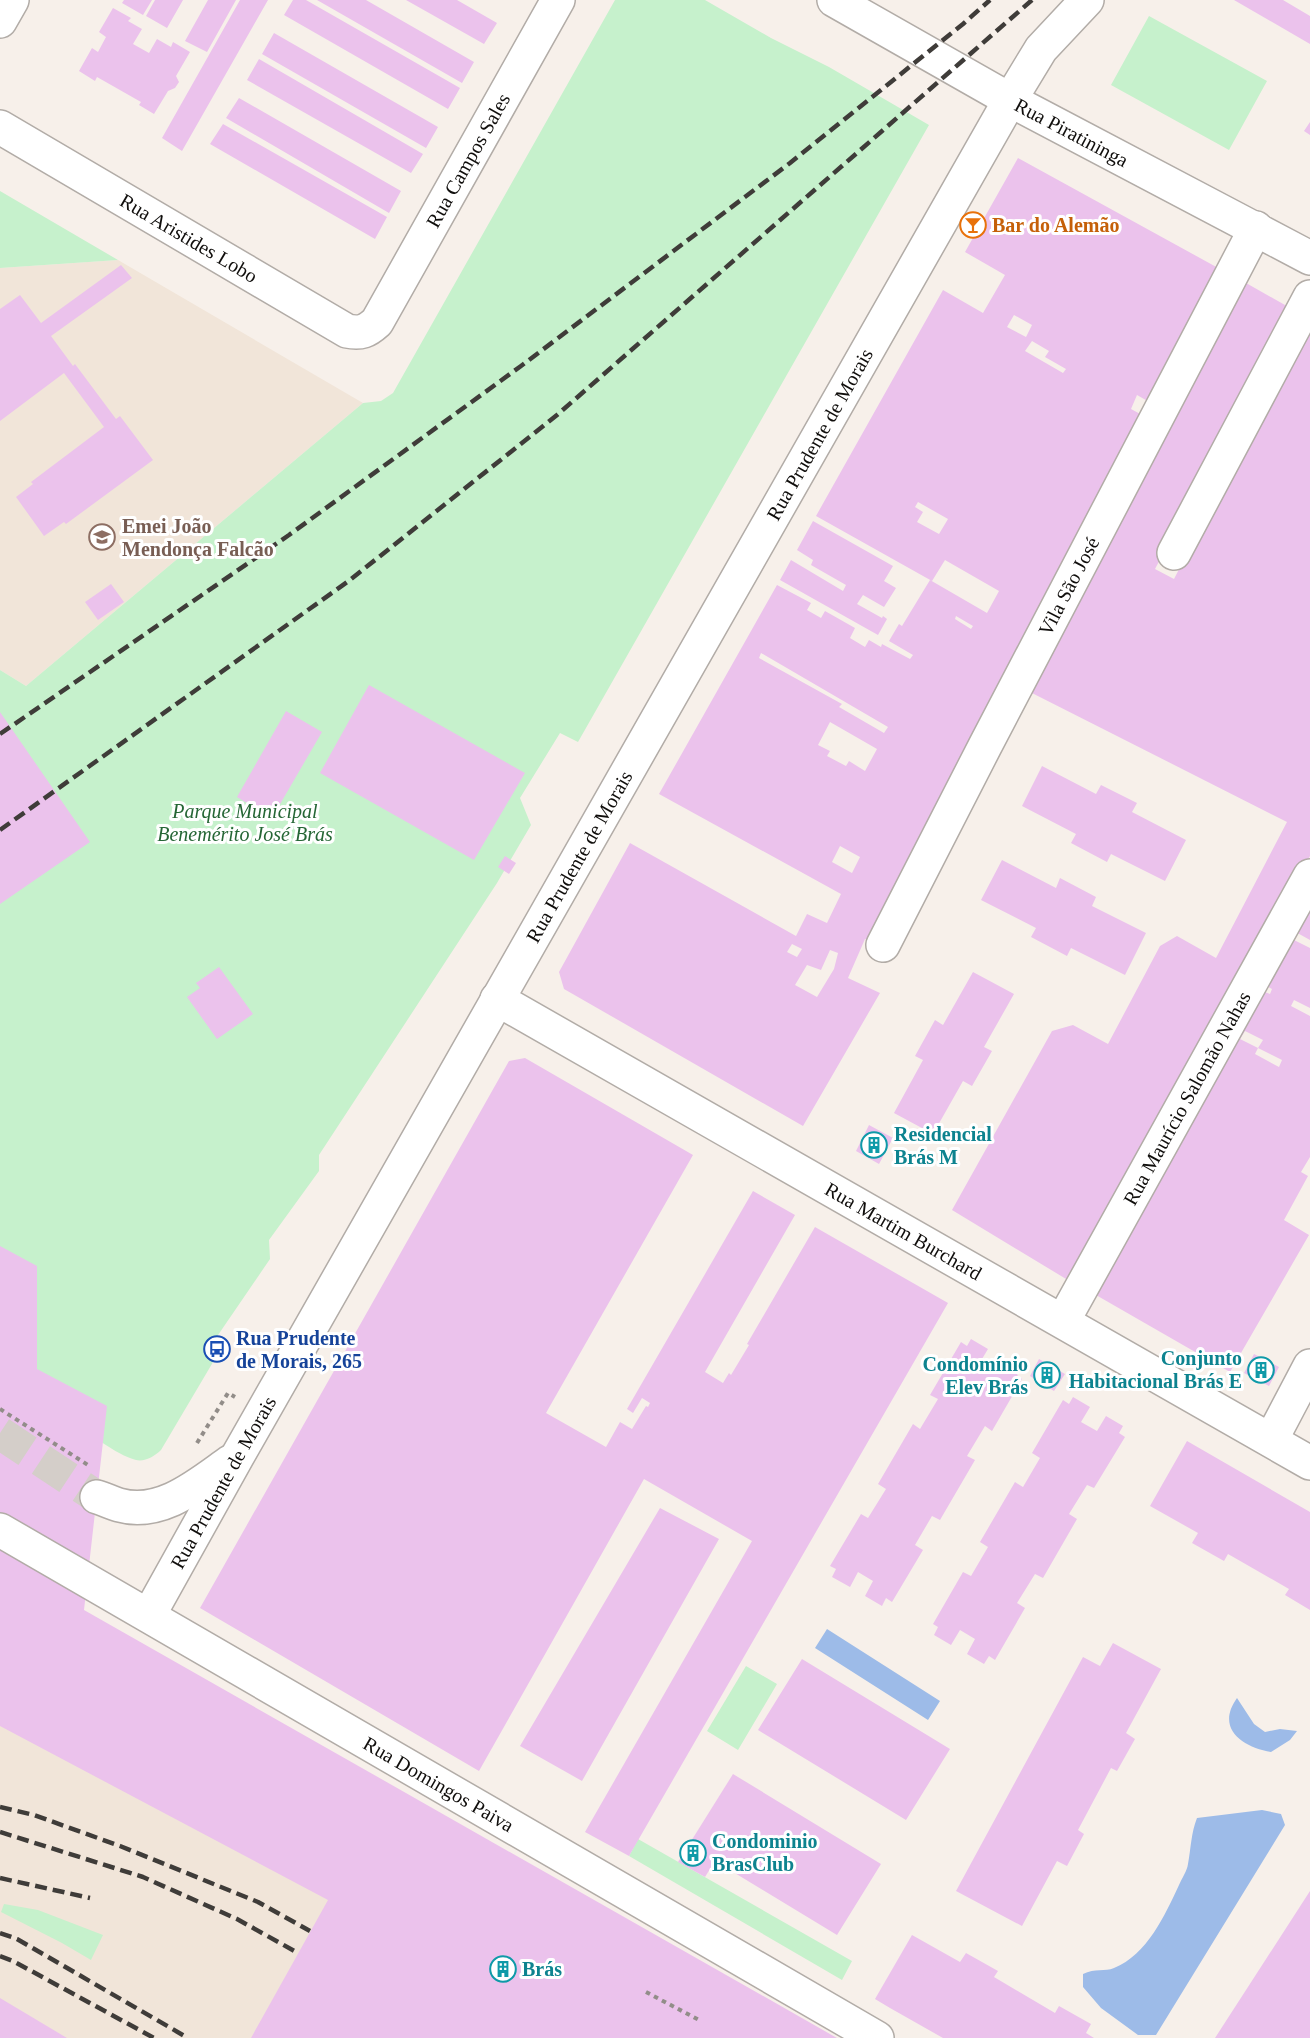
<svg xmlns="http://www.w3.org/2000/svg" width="1310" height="2038" font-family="'Times New Roman',serif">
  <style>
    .built { fill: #f1e5d9 }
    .green { fill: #c6f1cc }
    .water { fill: #9dbbe8 }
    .building { fill: #ebc2ec; fill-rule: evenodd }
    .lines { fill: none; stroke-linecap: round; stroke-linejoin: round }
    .minor-tunnel { stroke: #d4cec9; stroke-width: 33; stroke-dasharray: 33 16; stroke-linecap: butt }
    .minor-casing { stroke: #b2aca7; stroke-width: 36 }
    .path { stroke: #928d89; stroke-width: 4; stroke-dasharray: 4.5 4.5; stroke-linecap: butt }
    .minor { stroke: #fff; stroke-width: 33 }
    .rail { stroke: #3f3c39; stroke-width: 4.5; stroke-dasharray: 12 6; stroke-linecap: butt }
    .labels { text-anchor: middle; stroke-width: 6; stroke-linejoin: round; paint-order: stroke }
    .street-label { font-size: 20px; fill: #100e0c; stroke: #fff }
    .food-label { font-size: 20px; font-weight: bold; fill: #c56008; stroke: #fff; text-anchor: start }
    .education-label { font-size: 20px; font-weight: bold; fill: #785e54; stroke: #fff; text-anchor: start }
    .park-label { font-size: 20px; font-style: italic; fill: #256635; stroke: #fff }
    .culture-label { font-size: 20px; font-weight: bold; fill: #0d838f; stroke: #fff; text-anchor: start }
    .transit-label { font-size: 20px; font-weight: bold; fill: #164399; stroke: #fff; text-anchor: start }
  </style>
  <rect width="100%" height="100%" fill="#f7f0ea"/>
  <!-- built -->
  <path class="built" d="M118,260L363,403L26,686L0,670V268Z
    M0,1573L799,2038H0Z"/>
  <!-- green -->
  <path class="green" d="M615,0H705L771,38L829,67L929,125L578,742L560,733L520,798L531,825L497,883L319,1155V1171L269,1240L270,1259L216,1338L219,1352L161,1450C155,1456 145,1462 136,1460C116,1455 88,1432 71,1420L0,1467V670L26,686L363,403L381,401L393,393Z
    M1149,16L1267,81L1229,150L1111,85Z
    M0,191L118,260L0,268Z
    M746,1666L777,1684L738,1750L707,1731Z
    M638,1839L852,1961L842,1980L629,1856Z
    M4,1904L38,1910L103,1935L91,1960L62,1943L1,1912Z"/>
  <!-- water -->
  <path class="water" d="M827,1629L940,1701L928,1720L815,1648Z
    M1237,1698L1254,1724L1265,1732L1280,1729L1297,1731L1290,1740L1271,1752C1243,1747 1215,1729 1237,1698Z
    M1262,1810L1281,1814L1285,1825L1156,2035H1138L1101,2008L1083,1987V1974C1095,1968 1105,1972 1114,1968C1147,1955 1165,1915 1179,1885C1182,1878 1187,1871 1188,1864C1191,1848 1191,1833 1197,1818Z"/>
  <!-- building -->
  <path class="building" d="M124,0H152L143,15L122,3Z
    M155,0H183L167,28L146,16Z
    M208,0H236L207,52L185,41Z
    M240,0H268L182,151L162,138Z
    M293,0H306L460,88L448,109L284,15Z
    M317,0H366L474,62L462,83Z
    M406,0H457L497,23L484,44Z
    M1234,0H1283L1310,16V44Z
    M113,8L131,18L128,21L142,29L133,44L149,53L157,39L171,47L173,42L190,52L176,76L179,82L175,88L168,91L154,114L139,105L141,102L97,77L95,81L79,71L92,48L98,52L106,37L99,32Z
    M274,33L438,127L426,148L262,54Z
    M259,59L423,154L411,173L247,80Z
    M239,98L401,191L389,213L226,118Z
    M1310,122V135L1304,131Z
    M223,124L387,217L375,239L210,144Z
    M1018,158L1220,269L1151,403L1137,395L1131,409L1144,416L874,942L865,939L848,978L880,993L803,1126L564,989L559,972L630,843L796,936L807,914L827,923L841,894L659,794L777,585L811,603L807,610L821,618L825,611L855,628L850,638L865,647L869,640L881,647L882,644L910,659L913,655L889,641L899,624L902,626L930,580L987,613L999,591L945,560L932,581L816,516L943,290L983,313L1005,275L965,252ZM1014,315L1032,325L1026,337L1007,327ZM1032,341L1049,351L1045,357L1066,369L1063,373L1025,351ZM918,502L948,519L939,534L917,522L923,512L915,507ZM956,616L973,626L971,629L955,619ZM761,653L888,727L884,733L839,707L842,704L759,658ZM830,722L877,749L865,771L849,761L846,766L827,756L830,751L818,745ZM840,846L860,857L852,873L832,862ZM792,944L802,949L797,957L787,952ZM830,950L838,953L834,969L817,997L795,985L807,965L821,970Z
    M121,265L132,278L51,336L73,366L75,364L116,419L120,416L153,460L66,524L64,522L44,536L16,497L33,484L31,482L104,427L64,373L0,421V309L20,295L41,323Z
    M1239,279L1292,309L1155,569L1174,579L1309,318L1310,319V856L1076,1285L952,1210L1052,1031L1073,1025L1108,1044L1160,946L1177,936L1216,958L1287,822L1026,690Z
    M813,521L893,566L884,581L896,588L884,607L863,595L857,604L882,618L883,616L887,619L878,635L780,580L791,560L843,591L846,585L811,565L813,560L797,550Z
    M111,584L124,602L98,620L85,602Z
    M369,685L525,773L474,860L320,773Z
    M286,711L322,732L272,818L237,797Z
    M0,712L90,842L0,904Z
    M1042,766L1096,794L1101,785L1137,803L1132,812L1186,840L1165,881L1111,854L1107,862L1071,843L1076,834L1022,806Z
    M505,856L516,863L509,874L498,867Z
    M1002,860L1056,888L1060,878L1096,897L1092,906L1146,933L1125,975L1071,948L1067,956L1031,937L1036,928L981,900Z
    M1310,908V940L1292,930Z
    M1288,937L1310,948V1008L1294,1000L1291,1006L1310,1016V1157L1301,1172L1308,1176L1284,1220L1309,1235L1230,1372L1089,1291L1260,990L1270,994L1272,989L1263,984ZM1245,1031L1263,1040L1258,1048L1282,1060L1279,1067L1255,1054L1258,1048L1240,1039Z
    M219,967L253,1014L217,1039L187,997L200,988L196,983Z
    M973,972L1014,994L984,1047L992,1051L972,1086L963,1081L933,1134L894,1113L923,1060L915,1056L935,1020L943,1025Z
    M525,1058L693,1155L546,1413L606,1447L620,1422L632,1429L646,1406L648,1407L650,1403L642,1398L633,1413L627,1409L753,1191L795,1215L705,1372L723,1383L729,1373L731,1375L749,1345L747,1344L815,1227L948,1303L629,1856L585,1832L752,1541L644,1479L479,1771L200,1608L509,1061Z
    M869,1125L893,1138L879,1164L856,1151Z
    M0,1246L37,1266V1369L107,1406L84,1610L837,2038H251L328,1900L0,1726Z
    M971,1339L988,1349L979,1364L995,1373L1004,1358L1021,1368L1017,1375L1022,1379L992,1431L985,1426L967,1456L975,1460L940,1520L932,1516L915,1545L923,1550L892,1602L886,1598L882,1606L865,1596L873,1581L858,1572L850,1587L832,1577L836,1569L830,1566L861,1514L868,1518L886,1489L878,1484L913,1424L920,1429L938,1399L930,1395L961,1342L967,1346Z
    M1254,1354L1279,1367L1269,1386L1244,1373Z
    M1039,1359L1065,1374L1054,1391L1030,1376Z
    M1073,1397L1090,1407L1081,1422L1097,1431L1106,1416L1123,1426L1119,1433L1125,1437L1094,1488L1087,1485L1069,1514L1077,1519L1043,1578L1035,1574L1017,1603L1025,1608L995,1660L989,1656L984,1664L967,1654L975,1639L960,1630L951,1645L934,1635L938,1627L933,1624L963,1572L971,1576L988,1547L980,1542L1015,1482L1023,1487L1040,1458L1032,1453L1063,1400L1069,1404Z
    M1187,1441L1310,1512V1610L1285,1595L1289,1589L1228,1554L1224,1561L1192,1543L1198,1533L1150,1506Z
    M660,1508L719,1539L582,1781L520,1746Z
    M1113,1643L1161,1669L1126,1733L1135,1739L1117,1771L1111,1768L1078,1830L1084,1834L1067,1866L1057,1861L1022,1926L956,1891L1083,1657L1100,1666Z
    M802,1659L950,1749L906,1820L758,1730Z
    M733,1774L881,1864L837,1935L715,1861L705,1877L678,1862Z
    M1310,1891V2038H1215Z
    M912,1935L960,1962L966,1953L998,1971L994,1977L1055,2013L1059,2006L1091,2024L1086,2033L1094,2038H943L890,2008L875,1999Z
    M0,1998L67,2038H0Z"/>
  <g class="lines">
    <!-- minor-tunnel -->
    <path class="minor-tunnel" d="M0,1433L97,1497"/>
    <!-- minor casing -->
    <g class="minor-casing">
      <g id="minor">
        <path id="s1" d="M834,0L1010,100L1310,258"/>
        <path d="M0,21L12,0"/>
        <path id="s2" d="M0,127L347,331C361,334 367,331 377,322L558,0"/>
        <path d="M1174,553L1310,297"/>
        <path id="s3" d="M883,945L985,746L1256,228"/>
        <path id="s4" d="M497,999L1310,1463"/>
        <path id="s5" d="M1063,1321L1310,876"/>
        <path d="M1271,1440L1310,1366"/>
        <path d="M97,1497C104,1499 112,1503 119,1505C161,1517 199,1484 230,1462"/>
        <path id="s6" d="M0,1530L877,2038"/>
        <path id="s7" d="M149,1615L237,1457L1010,100L1041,49L1087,0"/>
      </g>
    </g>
    <!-- path -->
    <path class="path" d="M0,1409L88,1465
      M197,1443L228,1393L235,1397
      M646,1992L701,2021"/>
    <!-- minor -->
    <use href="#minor" class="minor"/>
    <!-- rail -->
    <path class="rail" d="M0,734L289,535L521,366L790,163L963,24L990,0
      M0,830L350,580L557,415L1032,0
      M0,1807L34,1815L120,1846L258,1902L310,1931
      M0,1832L143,1877L237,1919L298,1953
      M0,1878L90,1898
      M0,1933L17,1939L188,2038
      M0,1956L13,1961L154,2038"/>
  </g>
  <!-- icons -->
  <defs>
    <g id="bar-ring" transform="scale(1.35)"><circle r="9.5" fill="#fff" stroke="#e8710a" stroke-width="1.5"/><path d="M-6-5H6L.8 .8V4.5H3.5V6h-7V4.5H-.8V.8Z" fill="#e8710a"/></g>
    <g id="school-ring" transform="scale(1.35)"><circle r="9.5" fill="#fff" stroke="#8d6e63" stroke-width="1.5"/><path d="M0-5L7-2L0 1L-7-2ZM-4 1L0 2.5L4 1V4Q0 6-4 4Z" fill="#8d6e63"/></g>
    <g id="building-ring" transform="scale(1.35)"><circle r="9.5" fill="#fff" stroke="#0f9aa8" stroke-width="1.5"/><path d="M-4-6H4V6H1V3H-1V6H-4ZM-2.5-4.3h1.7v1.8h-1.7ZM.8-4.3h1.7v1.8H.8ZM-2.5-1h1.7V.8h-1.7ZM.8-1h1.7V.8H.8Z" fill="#0f9aa8"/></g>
    <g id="bus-ring" transform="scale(1.35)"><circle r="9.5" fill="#fff" stroke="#1a4fb4" stroke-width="1.5"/><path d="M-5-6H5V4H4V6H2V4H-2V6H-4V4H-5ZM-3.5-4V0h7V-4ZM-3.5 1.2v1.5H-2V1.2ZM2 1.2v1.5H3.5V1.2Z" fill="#1a4fb4"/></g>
  </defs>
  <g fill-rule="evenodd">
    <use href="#bar-ring" x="973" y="225"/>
    <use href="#school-ring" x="102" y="537"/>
    <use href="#building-ring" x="874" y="1145"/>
    <use href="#bus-ring" x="217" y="1349"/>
    <use href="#building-ring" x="1261" y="1370"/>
    <use href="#building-ring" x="1047" y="1375"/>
    <use href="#building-ring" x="693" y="1853"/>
    <use href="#building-ring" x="503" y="1969"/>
  </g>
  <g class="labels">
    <!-- street labels -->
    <g class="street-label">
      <text dy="7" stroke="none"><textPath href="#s1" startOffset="272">Rua Piratininga</textPath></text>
      <text dy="7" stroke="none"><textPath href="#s2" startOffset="621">Rua Campos Sales</textPath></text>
      <text dy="7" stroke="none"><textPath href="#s2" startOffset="219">Rua Aristides Lobo</textPath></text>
      <text dy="7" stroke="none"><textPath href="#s7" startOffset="1358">Rua Prudente de Morais</textPath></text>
      <text dy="7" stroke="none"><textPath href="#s3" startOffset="404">Vila São José</textPath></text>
      <text dy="7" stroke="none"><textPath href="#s7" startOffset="872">Rua Prudente de Morais</textPath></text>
      <text dy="7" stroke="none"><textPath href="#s5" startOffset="255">Rua Maurício Salomão Nahas</textPath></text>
      <text dy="7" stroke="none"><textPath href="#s4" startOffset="468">Rua Martim Burchard</textPath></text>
      <text dy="7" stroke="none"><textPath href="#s7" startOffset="152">Rua Prudente de Morais</textPath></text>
      <text dy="7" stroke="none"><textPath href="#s6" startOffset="507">Rua Domingos Paiva</textPath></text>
    </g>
    <!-- food labels -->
    <g class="food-label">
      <text x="992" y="232">Bar do Alemão</text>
    </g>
    <!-- education labels -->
    <g class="education-label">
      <text x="122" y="533">Emei João<tspan x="122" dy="23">Mendonça Falcão</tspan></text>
    </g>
    <!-- park labels -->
    <g class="park-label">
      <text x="245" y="818">Parque Municipal<tspan x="245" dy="23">Benemérito José Brás</tspan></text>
    </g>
    <!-- culture labels -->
    <g class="culture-label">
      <text x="894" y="1141">Residencial<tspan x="894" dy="23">Brás M</tspan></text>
      <text x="1242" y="1365" text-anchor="end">Conjunto<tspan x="1242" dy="23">Habitacional Brás E</tspan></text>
      <text x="1028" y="1371" text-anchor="end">Condomínio<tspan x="1028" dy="23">Elev Brás</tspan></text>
      <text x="712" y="1848">Condominio<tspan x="712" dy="23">BrasClub</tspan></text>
      <text x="522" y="1976">Brás</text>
    </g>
    <!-- transit labels -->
    <g class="transit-label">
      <text x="236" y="1345">Rua Prudente<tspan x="236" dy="23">de Morais, 265</tspan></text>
    </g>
  </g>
</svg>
